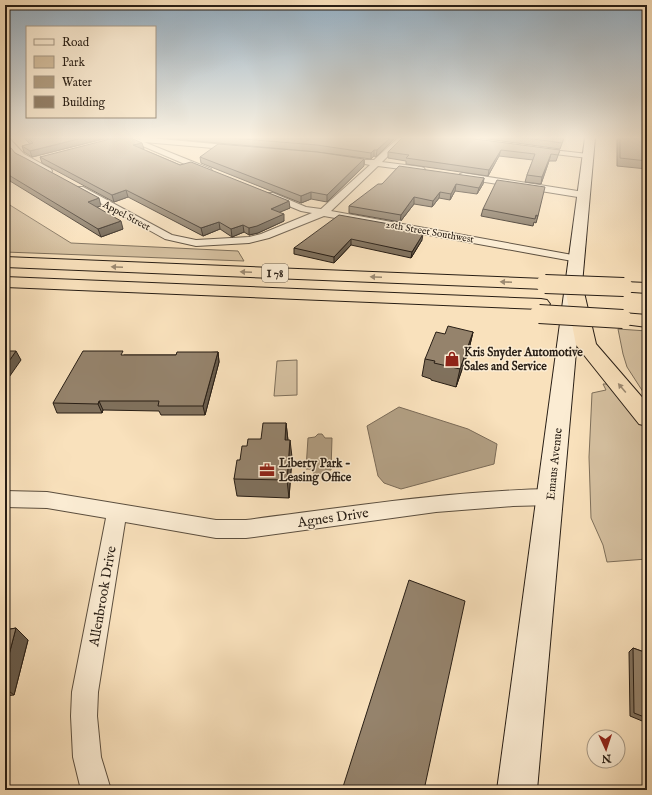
<svg xmlns="http://www.w3.org/2000/svg" width="652" height="795" font-family="'IM FELL English',serif">
  <style>
    .green { fill: #d5c0a0; stroke: #7e6f5a }
    .water { fill: #b29f83; stroke: #7b6b57 }
    .lines { fill: none; stroke-linecap: round; stroke-linejoin: round }
    .street-casing { stroke: #5c4f3f; stroke-width: 2 }
    .secondary-casing { stroke: #281e15; stroke-width: 2 }
    .highway-casing { stroke: #281e15; stroke-width: 2 }
    .street { fill: #fbecd3; fill-rule: evenodd }
    .secondary { fill: #fbecd3; fill-rule: evenodd }
    .highway { fill: #f9e1bc; fill-rule: evenodd }
    .highway-bridge-casing { stroke: #281e15; stroke-width: 20; stroke-linecap: butt }
    .highway-bridge { stroke: #f9e1bc; stroke-width: 18 }
    .wall { fill: #80715d; stroke: #281e15 }
    .shaded-wall { fill: #685c4c; stroke: #281e15 }
    .building { fill: #95836c; stroke: #281e15 }
    .oneway { fill: #9b8971 }
    .labels { text-anchor: middle; stroke-width: 3; stroke-linejoin: round; paint-order: stroke }
    .far-street-label { font-size: 10px; fill: #281e15; stroke: #fbecd3 }
    .shield { fill: #fbecd3; stroke: #675c4e; stroke-width: 1 }
    .shield-label { font-size: 11px; font-weight: bold; fill: #281e15 }
    .poi-label { font-size: 12px; font-weight: bold; fill: #281e15; stroke: #fbecd3; text-anchor: start }
    .street-label { font-size: 12px; fill: #281e15; stroke: #fbecd3 }
    .near-street-label { font-size: 14px; fill: #281e15; stroke: #fbecd3 }
  </style>
  <rect width="100%" height="100%" fill="#f9e1bc"/>
  <filter id="stains"><feTurbulence type="fractalNoise" baseFrequency=".005" numOctaves="4"/><feColorMatrix values="0 0 0 0 .2 0 0 0 0 .09 0 0 0 0 .02 0 0 0 .5 -.17"/></filter>
  <radialGradient id="worn" r=".72"><stop offset=".6" stop-color="#630" stop-opacity="0"/><stop offset="1" stop-color="#630" stop-opacity=".3"/></radialGradient>
  <!-- green -->
  <path class="green" d="M5,202L71,243L238,251L244,261L5,252Z
    M618,329L647,331V398L627,367L623,354Z
    M297,360V395L274,396L277,361Z
    M603,384H611L631,412L647,428V559L607,562L603,545L591,518L589,457L592,393L606,390Z"/>
  <!-- water -->
  <path class="water" d="M399,407L468,429L497,444L494,464L401,489L384,483L378,476L367,426Z
    M318,434H322L325,438H332L331,470H325V472L319,475L314,474L312,469H306L308,438L315,437Z"/>
  <g class="lines">
    <!-- street casing -->
    <g class="street-casing">
      <path id="street" d="M5,138H9L24,154L51,169L52,171L51,173H45L18,158L5,143Z
        M124,138H134L140,140L141,138H150L236,146L240,148L236,150L144,142L211,169L212,171L211,173L208,174Z
        M398,138H406L382,162L421,167L424,168L425,170L424,172L378,166L331,211L578,256L582,257L584,259L582,261L578,262L324,216L269,238L249,243L196,246L165,239L75,189L77,187H83L172,235L196,240L249,237L261,234L312,213L301,211L267,197L265,195L267,193H273L306,207L321,209L370,165L365,164V160H374Z
        M535,148L588,154L592,156L588,158L538,152L534,150Z
        M463,173L584,192L589,195L584,198L460,178L459,176L460,174Z
        M551,489L558,491L561,497L558,503L551,505L513,506L436,512L246,538H216L125,522L98,692L97,716L101,757L111,790H81L73,757L71,716L72,692L106,518L47,508L5,507V491L47,492L216,520H246C348,507 448,491 551,489Z"/>
    </g>
    <!-- secondary casing -->
    <g class="secondary-casing">
      <path id="secondary" d="M585,138H595L537,790H497Z"/>
    </g>
    <!-- highway casing -->
    <g class="highway-casing">
      <path id="highway" d="M5,257L545,279L551,280L553,284L551,288L545,289L5,267Z
        M5,277L541,299L547,300L550,304L547,308L541,309L5,287Z
        M624,282L647,283V293L618,291L616,287L618,283Z
        M574,283L580,284L583,288L596,344L647,403V426L639,424L576,345L565,288L568,284Z
        M623,313L647,315V327L616,323L614,319L616,315Z"/>
    </g>
    <!-- street -->
    <use href="#street" class="street"/>
    <!-- secondary -->
    <use href="#secondary" class="secondary"/>
    <!-- highway -->
    <use href="#highway" class="highway"/>
    <!-- highway-bridge casing -->
    <g class="highway-bridge-casing">
      <path id="highway-bridge" d="M545,284L624,287
        M539,314L623,319"/>
    </g>
    <!-- highway-bridge -->
    <use href="#highway-bridge" class="highway-bridge"/>
  </g>
  <!-- wall -->
  <path class="wall" d="M24,138H114L103,139L32,157L24,152L22,146L30,144Z
    M162,138H395L376,157L374,156L371,159L317,152Z
    M402,138L560,150L556,161H549L541,184L525,182L527,175L533,160L499,156L488,176L406,164V161L388,158V152Z
    M480,138H564L560,149Z
    M617,138H647V169L617,166Z
    M5,149L15,153L101,206L97,207L123,229L101,237L10,181L5,183Z
    M142,149L180,165L290,208L279,212L284,221L258,233L249,235L244,232L232,237L220,229L203,236L128,197L114,202L42,163L40,157L144,149Z
    M200,157L364,166L327,202L311,199L301,203L201,163Z
    M484,178L483,184L477,194L455,191L450,200L439,198L432,207L414,204L400,222L349,213V206L382,184Z
    M483,209L538,216L536,223L534,222L533,226L481,216Z
    M394,229L422,240L411,258L351,245L334,263L294,254V248Z
    M473,332L469,349L456,387L431,380V379L422,376L425,359L445,334Z
    M218,352L219,362L205,415H161L159,411L103,410L102,413H57L53,403L124,355H176Z
    M286,423L288,440L292,457L289,498L237,496L234,479L240,460L247,446L261,439Z
    M16,628L28,640L14,695L5,696V630Z
    M633,648L647,653V723L630,716L629,652Z"/>
  <!-- shaded-wall -->
  <path class="shaded-wall" d="M82,138H114L103,139L32,157L30,151Z
    M390,138H395L376,157L377,150Z
    M142,143L144,149L134,151L133,145Z
    M374,150V156L371,159V153Z
    M501,150L499,156L488,176L489,170Z
    M551,154L549,161L541,184L542,177Z
    M364,159V166L327,202V195Z
    M7,174L10,181L5,183V175Z
    M484,178L483,184L477,194L479,188Z
    M456,184L455,191L450,200L451,194Z
    M126,190L128,197L114,202L112,195Z
    M311,192V199L301,203V196Z
    M440,192L439,198L432,207L433,201Z
    M414,197V204L400,222L401,215Z
    M99,198L101,206L90,209L88,202Z
    M289,201L290,208L271,216V209Z
    M284,214V221L258,233L249,235V228Z
    M121,221L123,229L101,237L98,229Z
    M219,222L220,229L203,236L201,228Z
    M243,225L244,232L232,237L231,229Z
    M423,234L422,240L411,258L412,252Z
    M351,239V245L334,263V257Z
    M473,332L469,349L456,387L460,369Z
    M16,351L21,360L5,383V367Z
    M218,352L219,362L205,415L203,406Z
    M99,401L103,410L102,413L98,404Z
    M286,423L288,441L285,440Z
    M290,440L292,457L289,498L287,480Z
    M16,628L28,640L14,695L5,688V670Z"/>
  <!-- building -->
  <path class="building" d="M28,138H82L30,151L22,146L33,143Z
    M114,138H131L142,143L133,145L180,165L191,162L289,201L271,209L284,214L257,226L249,228L243,225L231,229L219,222L201,228L126,190L112,195L40,157Z
    M231,138H390L377,150H374L371,153L317,145Z
    M402,138H468L560,150L558,155L551,154L542,177L527,175L535,154L501,150L489,170L406,158L409,155L388,152Z
    M526,138H564L562,143Z
    M620,138H647V161L620,158Z
    M218,144L317,152L364,159L327,195L311,192L301,196L200,157Z
    M11,148L15,153L25,158L99,198L88,202L121,221L98,229L7,174L5,175V149Z
    M399,166L484,178L479,188L456,184L451,194L440,192L433,201L414,197L401,215L349,206L378,184H382Z
    M497,180L545,187L538,216L536,215L535,219L483,209Z
    M339,215L395,225L393,229L423,234L412,252L351,239L334,257L294,248Z
    M448,326L473,332L460,369L434,363L435,361L425,359L436,332L445,334Z
    M5,351H16L5,367Z
    M83,351H123L121,355H176L177,352H218L203,406H158L159,401H99L98,404L53,403Z
    M263,423H286L285,440H290L287,480L234,479L237,460H240L242,446H247L248,439H261Z
    M409,580L465,601L424,790H342Z
    M16,628L5,670V630Z
    M633,648L647,653V718L634,713Z"/>
  <!-- one-way arrows -->
  <defs><path id="oneway-solid" d="M-6-.8H1V-3.2L6.5 0L1 3.2V.8H-6Z"/></defs>
  <g class="oneway">
    <use href="#oneway-solid" transform="translate(117 267) rotate(-178)"/>
    <use href="#oneway-solid" transform="translate(246 272) rotate(-178)"/>
    <use href="#oneway-solid" transform="translate(376 277) rotate(-178)"/>
    <use href="#oneway-solid" transform="translate(506 282) rotate(-178)"/>
    <use href="#oneway-solid" transform="translate(622 388) rotate(-130)"/>
  </g>
  <!-- sky -->
  <linearGradient id="sky" x2="0" y2="1"><stop stop-color="#92acc0"/><stop offset="0.55" stop-color="#fcf2e1"/><stop offset="1" stop-color="#fcf2e1" stop-opacity="0"/></linearGradient>
  <rect width="652" height="250" fill="url(#sky)"/>
  <!-- icons -->
  <defs>
    <g id="shop-bare" transform="scale(1.2)"><path d="M-5-2.5h2.3a2.7 3.5 0 0 1 5.4 0H5L5.5 6h-11ZM-1.5-2.5h3a1.5 2.3 0 0 0-3 0Z" fill="#8f2418" stroke="#fbecd3" stroke-width="2.5" paint-order="stroke"/></g>
    <g id="office-bare" transform="scale(1.2)"><path d="M-6-3h4V-5.5h4V-3h4V5H-6ZM-1-4.5V-3h2v-1.5ZM-6 0V1H6V0Z" fill="#8f2418" stroke="#fbecd3" stroke-width="2.5" paint-order="stroke"/></g>
  </defs>
  <g fill-rule="evenodd">
    <use href="#shop-bare" x="452" y="359"/>
    <use href="#office-bare" x="267" y="470"/>
  </g>
  <g class="labels">
    <!-- far-street labels -->
    <g class="far-street-label">
      <text transform="translate(127 215) rotate(28)" y="4">Appel Street</text>
      <text transform="translate(430 231) rotate(10)" y="4">26th Street Southwest</text>
    </g>
    <!-- shield labels -->
    <rect class="shield" x="262" y="264" width="26" height="18" rx="3"/>
    <g class="shield-label">
      <text x="275" y="277">I 78</text>
    </g>
    <!-- poi labels -->
    <g class="poi-label">
      <text x="464" y="356">Kris Snyder Automotive<tspan x="464" dy="14">Sales and Service</tspan></text>
      <text x="279" y="467">Liberty Park -<tspan x="279" dy="14">Leasing Office</tspan></text>
    </g>
    <!-- street labels -->
    <g class="street-label">
      <text transform="translate(554 464) rotate(-84)" y="4">Emaus Avenue</text>
    </g>
    <!-- near-street labels -->
    <g class="near-street-label">
      <text transform="translate(333 517) rotate(-8)" y="5">Agnes Drive</text>
      <text transform="translate(102 596) rotate(-80)" y="5">Allenbrook Drive</text>
    </g>
  </g>
  <!-- margin -->
  <rect width="652" height="795" fill="none" stroke="#f9e1bc" stroke-width="20"/>
  <rect x="6" y="6" width="640" height="783" fill="none" stroke="#281e15" stroke-width="2"/>
  <rect x="10" y="10" width="632" height="775" fill="none" stroke="#281e15"/>
  <!-- legend -->
  <rect x="26" y="26" width="130" height="92" fill="#fbecd3" stroke="#a79a87"/>
  <rect x="34" y="39" width="20" height="6" fill="#fbecd3" stroke="#a79a87"/>
  <text x="62" y="46" font-size="12" fill="#281e15">Road</text>
  <rect x="34" y="56" width="20" height="12" fill="#d5c0a0" stroke="#a79a87"/>
  <text x="62" y="66" font-size="12" fill="#281e15">Park</text>
  <rect x="34" y="76" width="20" height="12" fill="#b29f83" stroke="#a79a87"/>
  <text x="62" y="86" font-size="12" fill="#281e15">Water</text>
  <rect x="34" y="96" width="20" height="12" fill="#95836c" stroke="#a79a87"/>
  <text x="62" y="106" font-size="12" fill="#281e15">Building</text>
  <!-- north arrow -->
  <g transform="translate(606 749) rotate(177)"><circle r="19" fill="#fbecd3" stroke="#a79a87"/>
  <path d="M0-3L7 15L0 10L-7 15Z" fill="#8f2418"/>
  <text y="-6" font-size="11" font-weight="bold" text-anchor="middle" fill="#281e15">N</text>
  </g>
  <rect width="100%" height="100%" filter="url(#stains)"/>
  <rect width="100%" height="100%" fill="url(#worn)"/>
</svg>
